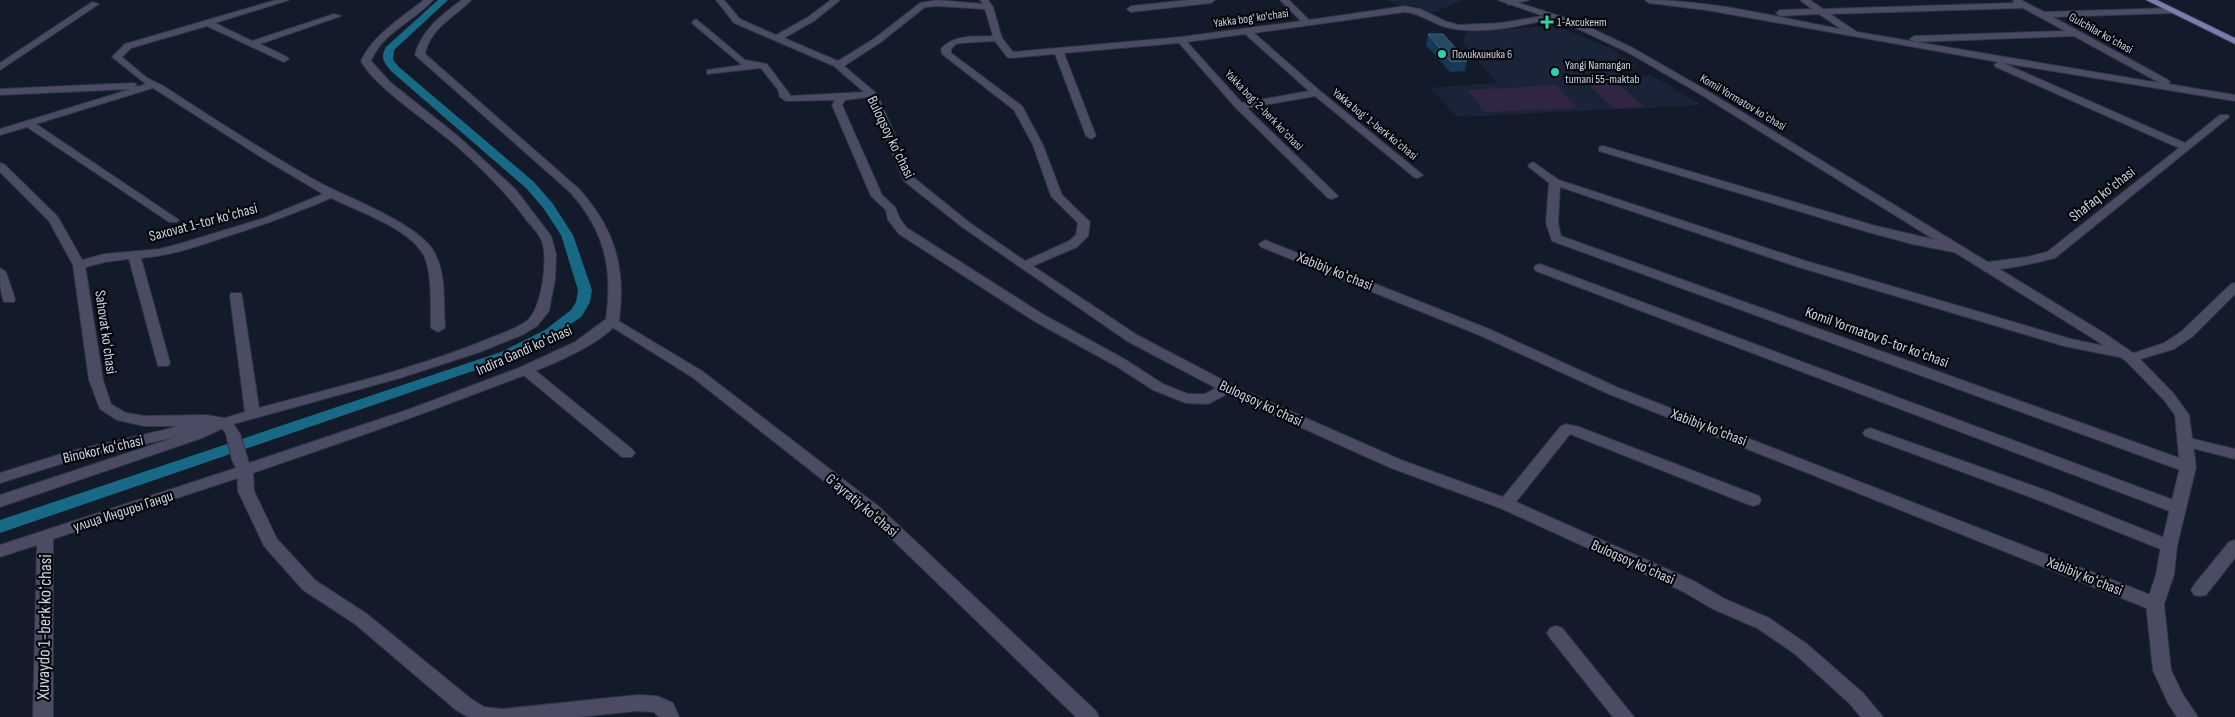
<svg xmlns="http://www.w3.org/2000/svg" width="2235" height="717" font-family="'Sofia Sans Condensed',sans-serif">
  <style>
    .built { fill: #192439 }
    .green { fill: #302542 }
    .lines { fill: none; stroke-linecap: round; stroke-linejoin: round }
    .canal { fill: #176985; fill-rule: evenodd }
    .minor-casing { stroke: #2d3544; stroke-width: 2 }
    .tertiary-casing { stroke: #2d3544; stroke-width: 2 }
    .primary-casing { stroke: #2d3544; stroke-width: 2 }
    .minor { fill: #4b4c63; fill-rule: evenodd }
    .tertiary { fill: #4b4c63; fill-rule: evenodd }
    .primary { fill: #7b7dad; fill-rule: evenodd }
    .wall { fill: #133955 }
    .building { fill: #274a64; stroke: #415f77 }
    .poi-dot { fill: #2ed4aa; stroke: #04060c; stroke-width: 2 }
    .labels { text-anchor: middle; stroke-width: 4.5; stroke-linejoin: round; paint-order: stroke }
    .far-street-label { font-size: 12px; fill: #ccd2de; stroke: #04060c }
    .far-poi-label { font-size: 12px; fill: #ccd2de; stroke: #04060c; text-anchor: start }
    .street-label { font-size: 15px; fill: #ccd2de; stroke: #04060c }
    .near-street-label { font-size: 18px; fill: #ccd2de; stroke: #04060c }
  </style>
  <rect width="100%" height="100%" fill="#131b2b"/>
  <!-- built -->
  <path class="built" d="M1387,0H1463L1433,13L1413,5H1398Z
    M1557,26L1612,49L1638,67L1619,69L1629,77L1651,75L1702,105L1457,117L1430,88L1497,83L1462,41L1467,31Z"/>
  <!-- green -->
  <path class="green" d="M1617,83L1644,107L1614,109L1589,85Z
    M1556,85L1577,108L1485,112L1467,90Z"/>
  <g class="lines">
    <!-- canal -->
    <path class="canal" d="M438,0H448L394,50L393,60L399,67L534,182L553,204L573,235L592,290L590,302L582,316L555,336L511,358L0,533V520L501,352L545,330L571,310L576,302L578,290L561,235L544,209L526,188L391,71C384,63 380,57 386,47Z"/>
    <!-- minor casing -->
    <g class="minor-casing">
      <path id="minor" d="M276,0H289L215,23L252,41L334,14L341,16L260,44L287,57L289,59L284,62L207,26L131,48L122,57L147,78L165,87C214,119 263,151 313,179C344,197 416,222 433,250C447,273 443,303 445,328L438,332L431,328C430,305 433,280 425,258C414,230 357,211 331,198C294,214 257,227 219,239C193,248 168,256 141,258L170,363L168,366H158L129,259L105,262L79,269L75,268L73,265L75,262L104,254L160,249L179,244L264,218L323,194L264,159L153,88L36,124L179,220L177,222H169L27,127L0,135V129L131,89L0,95V89L133,83L136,84L137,87L146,84L112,57L125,44Z
        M424,0H433C414,21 382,33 371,61L390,82L459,137L516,190L551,236L556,254L555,279L549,311L537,326L524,334L480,352L400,378L230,425L202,438L0,507V495L176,437L70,461L0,483V473L67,452L168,429L206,415L211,417L213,420L212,422L245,412L230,296L231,293H241L242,296L259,408C336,387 415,369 488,339C501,333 518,329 529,319C542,305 549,256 541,239C538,233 532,226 527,221C507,193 485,172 460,149C436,127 374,87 361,61C373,35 402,17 424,0Z
        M716,0H724L740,19L776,35L808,17L831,0H840L814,21L784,38L838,61L875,38L920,3L937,0L983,4L980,0H988L993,7L1002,38L1013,52L1181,37L1301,21L1280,0H1289L1309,20L1405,6L1420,9L1445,21L1459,25L1500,23L1554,14V18C1520,26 1480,36 1445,27C1431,23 1420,13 1405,12L1254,33L1320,91L1423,175L1418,178L1414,177L1315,96L1247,108L1336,194L1338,196L1332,199L1328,198L1236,108L1179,43L1064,53L1096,136L1091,139L1086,136L1055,54L1010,58L1007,57L995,41L961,43L956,44L951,49V53L1022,106L1043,145L1062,195L1090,222L1088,236L1077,247L1033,266L1137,335L1238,388L1401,460L1503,497L1561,426L1566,424L1579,427L1759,496L1761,500L1759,504L1753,506L1747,504L1570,434L1516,502L1694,581L1725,599L1769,618L1807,644L1863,693L1883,717H1861L1849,703L1795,654L1757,628L1713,609L1682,591L1500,508L1391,468L1227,394L1208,404L1186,403L1153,390L1116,366L1034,321L899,234L888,220L886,210L871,196L832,105L835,100L786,101L780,97L778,90L761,68L707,74V70L742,65L693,24L692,22L696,19L745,60L767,64L791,96L864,92L834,66L734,23ZM937,6L985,9L993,36C974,37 954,34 941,49L942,54L1014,110L1033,145L1051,196L1078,223L1076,235L1069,241L1025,261L970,223L913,177L877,94L844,66L881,42L925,7ZM1245,34L1309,91L1242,103L1187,42ZM868,97L904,181L962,227L1127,341L1216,388L1205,394H1188L1163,384L1126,360L1044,315L907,228L900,219L895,207L882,195L842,105L845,100Z
        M1189,0H1215L1211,3L1131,12L1127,9L1131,6Z
        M1507,0H1529L1509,5L1505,2Z
        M1645,0C1711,0 1777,17 1841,29L1819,14L1780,16L1776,13L1780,10L1812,9L1800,0H1810L1823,9L2014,3L2013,0H2021L2044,12L2173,8L2177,11L2176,13L2053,17L2168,80L2170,82L2168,84L2235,95V101L2003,63L2185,143L2220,115H2228L2229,117L2055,258C2042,261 1987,276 1979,266L1981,263L2027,257L2047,252L2179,148L1996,67L1994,65L1998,62L1706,10L1649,3ZM2023,8L2065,31L1914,36L1910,39L1914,42L2074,36L2160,83L1857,32L1830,14Z
        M92,2L99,4L0,70V63Z
        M1603,146L1876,226L1962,246L1964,249L1958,253L1912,244L1868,232L1599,151V147Z
        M1533,162L1559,180L1806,261L2071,339L2124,350L2131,354L2164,343L2182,331L2231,284L2235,283V294L2192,337L2174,349L2131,362L2124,358L2064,346L1798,267L1560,187L1558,223L1561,236L2193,463L2196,467L2193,471H2183L1552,241L1546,223L1549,183L1529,167L1528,165Z
        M1265,240L1489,329L1619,388L2161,599L2164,604L2161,609L2155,611L2149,609L1609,394L1479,335L1261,247L1259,244Z
        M1540,264L2184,504L2186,508L2184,512L2178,514L2172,512L1536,271L1534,268L1536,265Z
        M0,268L6,272L15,299L14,302H4C0,292 0,280 0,268Z
        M612,317L702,371L878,506L1096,711L1099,717H1076L866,514L692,377L607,324L605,321L607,318Z
        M526,366L531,367L632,449L635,453L632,457H622L521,373L519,370Z
        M1870,428L2045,490L2175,542L2177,546L2175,550L2169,552L2163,550L2033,498L1865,436L1863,433L1865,430Z
        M2185,437L2235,449V459L2180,445L2177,442L2180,439Z
        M245,465L250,466L253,470L250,474L53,539V717H33L37,545L0,557V545Z
        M2235,540V558L2206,595L2200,596L2194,595L2191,590L2194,585L2229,542Z
        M1556,626L1562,628L1634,717H1613L1550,638L1547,633L1550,628Z"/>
    </g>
    <!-- tertiary casing -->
    <g class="tertiary-casing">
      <path id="tertiary" d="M462,0H471C454,18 430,28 425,54L579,189C615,229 626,268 619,321C597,351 520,377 485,390C408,420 331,446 253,473L254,491L277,539L315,580L367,614L470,698L484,707L502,709L637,695L657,696L673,703L679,717H659L654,712L637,711L578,717H468L456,710L355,624L303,590L264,546L238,491L237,470L232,460L226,434L220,426H144L117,420L100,409L89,380L73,265L49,221L0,172V163L4,164L58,217L85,265L103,380L111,404L126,413L144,416L206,415L230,419L240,434L249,463L410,409L521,367L575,342L606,319C613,269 605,232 571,193L415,55C421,31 442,14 462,0Z
        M1498,0H1510L1578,22L1633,48L1706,90L2104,333L2136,355L2174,394L2189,415L2196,467L2177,546L2174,575L2164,604L2171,670L2182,693L2198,717H2177L2168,703L2153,670L2146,604L2156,575L2161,546L2180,467L2175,415L2164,400L2126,361L2094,339L1700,94L1627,52L1572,26Z"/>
    </g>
    <!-- primary casing -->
    <g class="primary-casing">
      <path id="primary" d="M2146,0H2157L2235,38V44Z"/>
    </g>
    <!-- minor -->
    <use href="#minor" class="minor"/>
    <!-- tertiary -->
    <use href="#tertiary" class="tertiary"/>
    <!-- primary -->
    <use href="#primary" class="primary"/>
  </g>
  <!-- wall -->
  <path class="wall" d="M1428,34L1467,61L1465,71L1450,72L1426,45Z"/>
  <!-- building -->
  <path class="building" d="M1428,34H1443L1467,61L1451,62Z"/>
  <!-- markers -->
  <g class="poi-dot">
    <path d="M1544.5 14.5h5v5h5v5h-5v5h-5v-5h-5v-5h5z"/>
    <circle cx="1442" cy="54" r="5"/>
    <circle cx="1555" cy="72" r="5"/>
  </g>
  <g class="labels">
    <!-- far-street labels -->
    <g class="far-street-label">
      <text transform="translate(1251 18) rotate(-8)" y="4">Yakka bog' ko'chasi</text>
      <text transform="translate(2101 33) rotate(29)" y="4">Gulchilar koʻchasi</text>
      <text transform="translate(1743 102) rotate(31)" y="4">Komil Yormatov koʻchasi</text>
      <text transform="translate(1264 110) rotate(46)" y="4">Yakka bogʻ 2-berk koʻchasi</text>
      <text transform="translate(1375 124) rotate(39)" y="4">Yakka bogʻ 1-berk koʻchasi</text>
    </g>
    <!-- far-poi labels -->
    <g class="far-poi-label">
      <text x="1557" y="26">1-Ахсикент</text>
      <text x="1452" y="58">Поликлиника 6</text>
      <text x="1565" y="69">Yangi Namangan<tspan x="1565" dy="14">tumani 55-maktab</tspan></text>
    </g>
    <!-- street labels -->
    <g class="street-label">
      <text transform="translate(891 137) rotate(64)" y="5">Buloqsoy koʻchasi</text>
      <text transform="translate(2102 194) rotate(-38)" y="5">Shafaq koʻchasi</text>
      <text transform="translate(203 222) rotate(-15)" y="5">Saxovat 1-tor koʻchasi</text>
      <text transform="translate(1335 271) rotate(22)" y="5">Xabibiy koʻchasi</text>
      <text transform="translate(106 332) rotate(82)" y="5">Sahovat koʻchasi</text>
      <text transform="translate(1877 337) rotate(20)" y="5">Komil Yormatov 6-tor koʻchasi</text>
      <text transform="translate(524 350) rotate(-24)" y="5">Indira Gandi koʻchasi</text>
      <text transform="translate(1261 403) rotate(25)" y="5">Buloqsoy koʻchasi</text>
      <text transform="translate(1709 427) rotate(21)" y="5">Xabibiy koʻchasi</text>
      <text transform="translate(103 449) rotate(-13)" y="5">Binokor koʻchasi</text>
      <text transform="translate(862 505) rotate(40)" y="5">Gʻayratiy koʻchasi</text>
      <text transform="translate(123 511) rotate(-18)" y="5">улица Индиры Ганди</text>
      <text transform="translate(1633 562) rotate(24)" y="5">Buloqsoy koʻchasi</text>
      <text transform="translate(2085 576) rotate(22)" y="5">Xabibiy koʻchasi</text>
    </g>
    <!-- near-street labels -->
    <g class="near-street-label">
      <text transform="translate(44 627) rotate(-89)" y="6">Xuvaydo 1-berk koʻchasi</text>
    </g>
  </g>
</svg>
